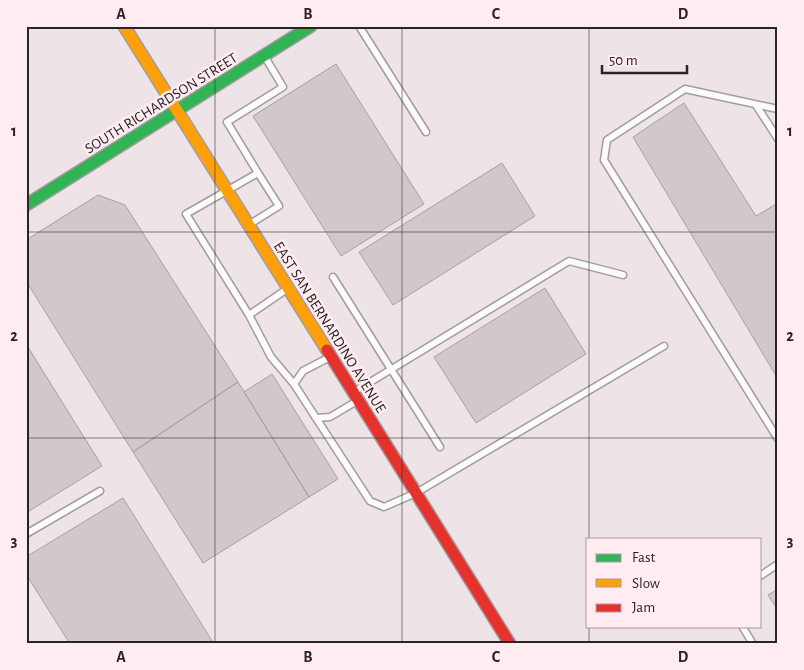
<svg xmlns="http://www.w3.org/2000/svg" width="804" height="670" font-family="'Alegreya Sans',sans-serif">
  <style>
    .building { fill: #d0c8ca; stroke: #a89fa2 }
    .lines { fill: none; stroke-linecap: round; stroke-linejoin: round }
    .lane-casing { stroke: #a39b9d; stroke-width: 9 }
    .fast-casing { stroke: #a39b9d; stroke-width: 14 }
    .slow-casing { stroke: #a39b9d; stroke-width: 14 }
    .jam-casing { stroke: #a39b9d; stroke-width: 14 }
    .lane { stroke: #fcfbfb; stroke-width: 6 }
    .fast { stroke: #30b455; stroke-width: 11 }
    .slow { stroke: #ff9f0a; stroke-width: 11 }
    .jam { stroke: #e5322d; stroke-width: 11 }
    .grid { fill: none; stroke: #2b2426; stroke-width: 1; stroke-opacity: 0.55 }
    .labels { text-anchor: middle; stroke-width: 5; stroke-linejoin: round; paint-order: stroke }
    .street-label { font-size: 15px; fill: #2b2426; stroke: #feecf1 }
    .neatline { fill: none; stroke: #2b2426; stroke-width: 2 }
    .grid-label { font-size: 16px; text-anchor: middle; font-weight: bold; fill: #2b2426 }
  </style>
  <rect width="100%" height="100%" fill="#eee3e6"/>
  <!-- building -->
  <path class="building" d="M336,64L424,204L341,256L253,116Z
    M684,103L756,216L778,203V379L633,137Z
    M502,163L535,216L393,305L359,252Z
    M98,195L125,205L238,382L133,452L26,281V240Z
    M545,288L586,354L476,423L434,357Z
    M26,344L102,466L26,513Z
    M272,374L338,479L309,497L244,392Z
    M238,382L309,497L203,563L133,452Z
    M123,498L214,644H70L26,574V557Z
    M778,589V610L768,595Z"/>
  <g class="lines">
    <!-- lane casing -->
    <g class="lane-casing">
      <path id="lane" d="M359,26L426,132
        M756,105L778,139
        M778,109L685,89L607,140L604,160L778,439
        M250,224L279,206L258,173
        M333,277L440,447
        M287,289L249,315L271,357L294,384L316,418L330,417L357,401
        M249,315L186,214L258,173L227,122L283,87L265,57
        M294,384L303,371L330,357
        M354,392L569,261L623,275
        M316,418L370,501L384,507L416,493L664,346
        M26,534L100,491
        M760,576L778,564
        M742,626L753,644"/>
    </g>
    <!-- fast casing -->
    <g class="fast-casing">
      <path id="fast" d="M26,205L311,26"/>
    </g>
    <!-- slow casing -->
    <g class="slow-casing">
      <path id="slow" d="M124,26L327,350"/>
    </g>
    <!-- jam casing -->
    <g class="jam-casing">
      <path id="jam" d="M327,350L510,644"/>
    </g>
    <!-- lane -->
    <use href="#lane" class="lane"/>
    <!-- fast -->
    <use href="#fast" class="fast"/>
    <!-- slow -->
    <use href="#slow" class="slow"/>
    <!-- jam -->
    <use href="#jam" class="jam"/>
  </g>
  <!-- grid -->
  <path class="grid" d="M215,26V644M402,26V644M589,26V539M26,232H778M26,438H778M589,626V644"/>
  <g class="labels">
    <!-- street labels -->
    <g class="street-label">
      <text transform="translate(161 103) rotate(-32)" y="5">SOUTH RICHARDSON STREET</text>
      <text transform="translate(330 327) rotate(58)" y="5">EAST SAN BERNARDINO AVENUE</text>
    </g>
  </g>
  <!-- border -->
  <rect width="804" height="670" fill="none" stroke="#feecf1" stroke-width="55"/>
  <!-- legend -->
  <rect x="586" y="538" width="175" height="90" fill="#feecf1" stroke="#aa9ca0"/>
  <rect x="596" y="554" width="25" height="8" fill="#30b455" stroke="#aa9ca0"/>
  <text x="632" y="562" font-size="15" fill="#2b2426">Fast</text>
  <rect x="596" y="579" width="25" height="8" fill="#ff9f0a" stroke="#aa9ca0"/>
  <text x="632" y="588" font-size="15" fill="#2b2426">Slow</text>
  <rect x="596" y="604" width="25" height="8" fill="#e5322d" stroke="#aa9ca0"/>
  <text x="632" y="612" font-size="15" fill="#2b2426">Jam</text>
  <!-- scale -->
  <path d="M602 65v8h85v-8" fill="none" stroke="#2b2426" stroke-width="2.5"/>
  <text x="609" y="65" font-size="15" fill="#2b2426" stroke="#feecf1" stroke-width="4" paint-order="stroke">50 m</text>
  <rect x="28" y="28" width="748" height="614" class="neatline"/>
  <g class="grid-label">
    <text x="121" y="19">A</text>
    <text x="308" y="19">B</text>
    <text x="496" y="19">C</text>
    <text x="683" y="19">D</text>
    <text x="14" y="136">1</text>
    <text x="790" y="136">1</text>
    <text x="14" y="341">2</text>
    <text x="790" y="341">2</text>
    <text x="14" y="546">3</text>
    <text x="790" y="546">3</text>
    <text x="121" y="662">A</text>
    <text x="308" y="662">B</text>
    <text x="496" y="662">C</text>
    <text x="683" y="662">D</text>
  </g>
</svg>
